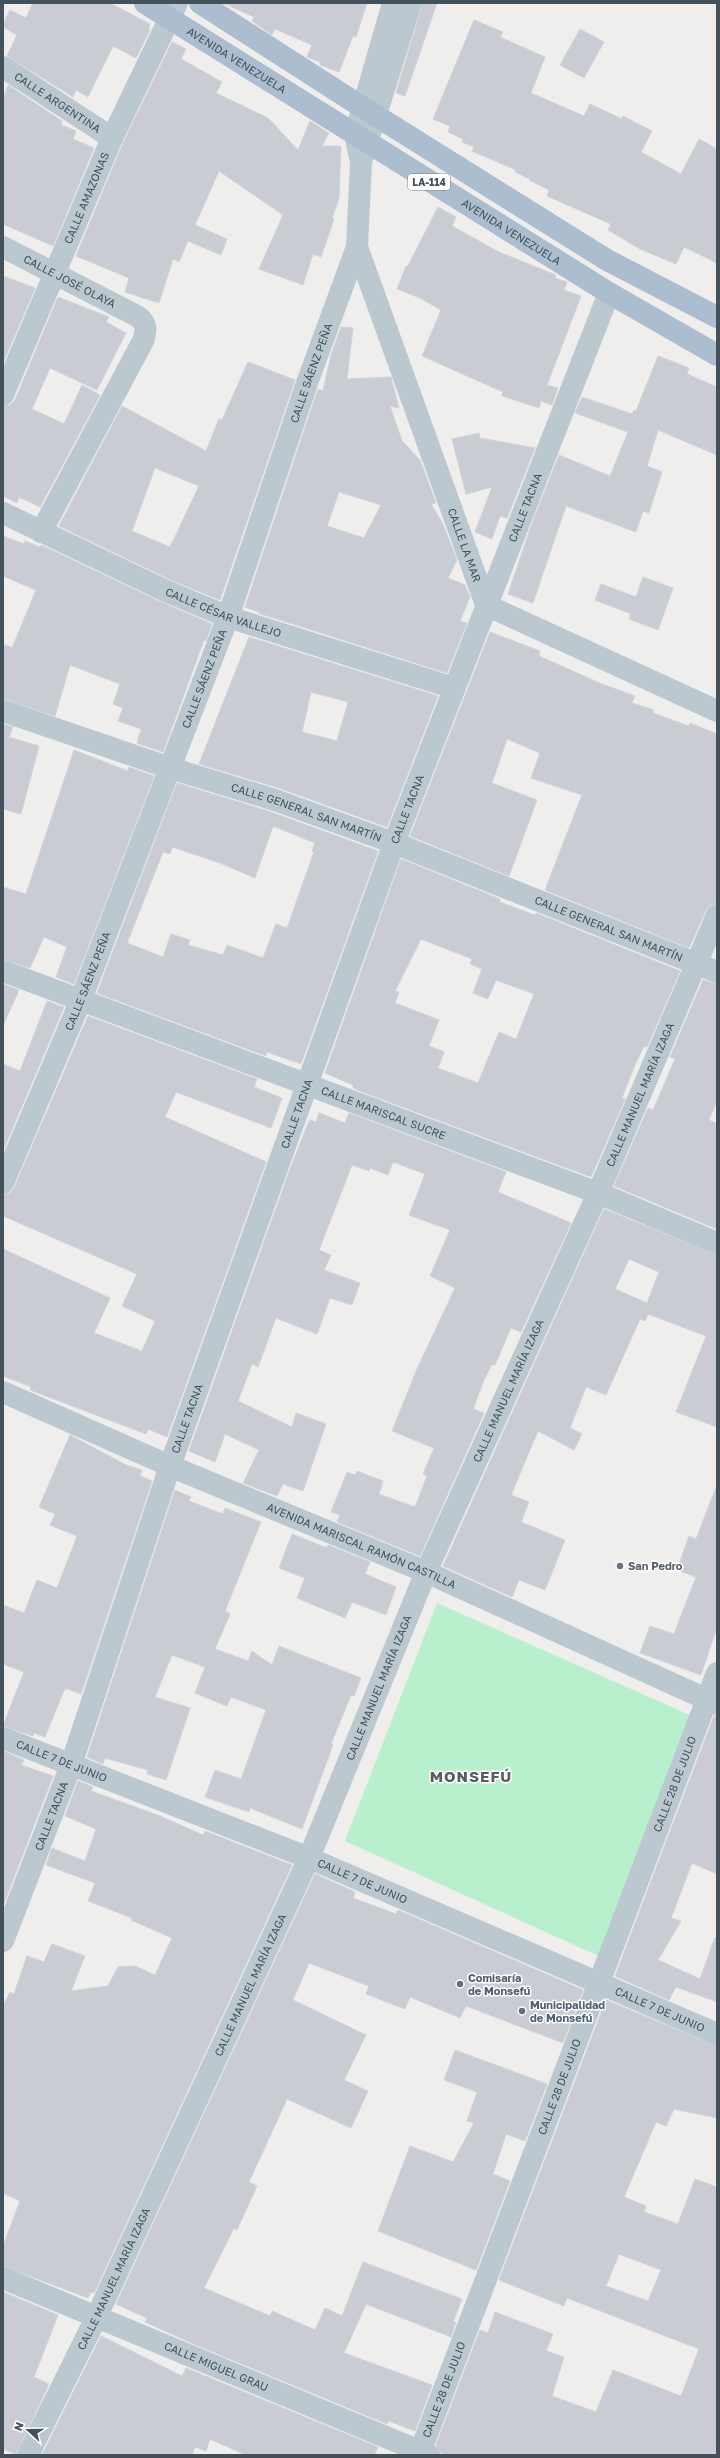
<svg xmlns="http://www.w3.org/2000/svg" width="720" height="2458" font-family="'Golos Text',sans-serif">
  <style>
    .green { fill: #b8f0cd }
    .building { fill: #c9ccd2; stroke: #d0d3d9; fill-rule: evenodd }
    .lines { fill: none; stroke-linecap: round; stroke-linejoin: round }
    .minor { stroke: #bcc8d0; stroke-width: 22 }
    .major { stroke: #abbdce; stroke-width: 22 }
    .worship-dot { fill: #6b7280; stroke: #fff; stroke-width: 1.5 }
    .service-dot { fill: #5c6f8a; stroke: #fff; stroke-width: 1.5 }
    .labels { text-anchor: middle; stroke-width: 3; stroke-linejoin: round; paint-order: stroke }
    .shield { fill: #fff; stroke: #7c858c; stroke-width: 1 }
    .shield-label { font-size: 10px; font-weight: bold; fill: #44515b }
    .street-label { font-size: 11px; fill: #44515b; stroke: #fff }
    .worship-label { font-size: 11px; font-weight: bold; fill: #5b616d; stroke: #fff; text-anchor: start }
    .service-label { font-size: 11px; font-weight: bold; fill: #4e5e75; stroke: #fff; text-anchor: start }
    .district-label { font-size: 15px; font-weight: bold; letter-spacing: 1px; fill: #595d62; stroke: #fff }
  </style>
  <rect width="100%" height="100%" fill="#f0eded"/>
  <!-- green -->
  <path class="green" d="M437,1603L701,1720L603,1958L345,1841Z"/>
  <!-- building -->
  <path class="building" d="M33,3H110L150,24L148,29L150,30L136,58L113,46L88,97L76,90L73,97L7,56L17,35L3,27V24L10,10L26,18Z
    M223,3H367L356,37L353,36L339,72L320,65V62L307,57L312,45L275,29L272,35L252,21L254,17Z
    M423,3H437L405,96L396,93Z
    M474,20L503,32L500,37L545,57L531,93L584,116L590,104L622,119L623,116L652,131L641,152L681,174L699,139L717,149V263L684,247L676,264L640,249L608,230L611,224L547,196L549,190L529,180L530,179L515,172L516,170L472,151L474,147L462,142L463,139L448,132L450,126L433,119Z
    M580,29L604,42L584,78L560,65Z
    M172,42L186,49L181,59L222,82L216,93L268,118L298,150L310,121L329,133L322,146H341L339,198L332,218L334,219L321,257L313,254L303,285L259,269L283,215L219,171L195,225L227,239L221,255L188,241L179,262L173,259L159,303L125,292L129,278L76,256L123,143Z
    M8,85L62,121L61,125L76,131L73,139L94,148L53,246L3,224V99Z
    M438,207L456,217L452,226L499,252L556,275L555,278L567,282L564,290L581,296L547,385L558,388L552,405L541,401L539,408L502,396L503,392L422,356L441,310L420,298L397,289L406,266H408Z
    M3,276L35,288L3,363Z
    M58,297L109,317L106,322L126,333L97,390L50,368L32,409L64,424L82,385L100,395L40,507L19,497L17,503L3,496V407L10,405L15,400Z
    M341,327L353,328L347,379L391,377L399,408L390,406L402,441L420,460L436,503L431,504L442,522L457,560L448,578L465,585L470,597L460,621L467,623L447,673L258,613L259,612L245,607L318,389L323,391L331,355ZM339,492L381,505L364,538L327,526Z
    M658,356L689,368L687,374L717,387V455L658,430L647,466L662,472L649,513L643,511L636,532L566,506L533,603L508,594L531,526L559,455L610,476L628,432L575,413L582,397L632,414L634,410L636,411Z
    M248,362L295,380L220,600L171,580L59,526L122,406L206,451L219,419L222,420ZM155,468L199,486L170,547L132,531Z
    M479,433L480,438L535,448L507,518L500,516L492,539L475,532L492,487L466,494L452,439Z
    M3,536L24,544L25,541L40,547L41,545L161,602L212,624L206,641L204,640L163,752L137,743L141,729L118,721L123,708L113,704L120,684L70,665L55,716L3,699V644L12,648L36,590L3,576Z
    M643,577L673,588L658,630L629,619L631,614L595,600L601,584L636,597Z
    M490,632L540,651L539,656L602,684L635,696L632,703L654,710L653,713L689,726L690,723L717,734V903L710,905L706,910L689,948L545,890L582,795L531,778L540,753L507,739L492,783L537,800L509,876L410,836Z
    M249,637L438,696L387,827L279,788L199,764ZM311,692L348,702L337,741L302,732Z
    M3,724L13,727L9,737L39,746L21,814L3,809Z
    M74,750L128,771L129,767L154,776L74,984L56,977L67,947L44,937L30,968L3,959V887L26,894Z
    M177,783L271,812L378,851L301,1064L267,1052L266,1056L97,993ZM273,826L315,843L312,851L314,852L287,928L276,924L263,958L227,945L223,955L188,945L190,940L171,934L163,957L127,943L163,852L170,854L172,847L220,863L255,878Z
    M401,859L500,899V902L535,915L536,913L680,971L647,1047L644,1046L635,1065L622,1098L625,1099L591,1177L357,1090L353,1087V1085L325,1073ZM421,939L472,959L470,964L482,969L473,993L488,999L496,980L534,994L516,1039L499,1032L478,1083L438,1068L444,1052L429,1046L439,1020L395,1003L399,992L395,991Z
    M703,980L717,984V1101L709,1120L717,1124V1229L614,1186L648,1108L653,1110L675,1059L670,1057Z
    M3,984L19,990L3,1026Z
    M47,1001L64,1007L3,1151V1064L20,1071Z
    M88,1016L257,1079L254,1087L282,1098L271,1128L176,1092L165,1117L266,1162L167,1437L148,1429L146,1434L30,1390L31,1387L3,1376V1249L110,1298L94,1333L142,1351L155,1321L122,1306L137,1274L3,1216V1195L10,1193L14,1188Z
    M319,1113L345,1123L349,1113L506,1172L498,1192L571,1223L521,1332L511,1328L495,1365L492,1364L484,1380L473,1409L484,1413L420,1556L337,1522L340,1515L331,1512L347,1472L355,1475L357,1471L383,1481L379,1494L415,1507L427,1476L423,1474L434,1448L392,1431L417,1369L455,1288L430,1276L450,1230L409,1215L425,1174L393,1162L388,1175L370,1168L369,1171L352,1165L319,1250L331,1255L324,1270L360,1283L352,1305L330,1298L317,1334L276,1318L258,1367L252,1364L238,1401L292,1427L296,1413L326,1424L303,1491L283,1484L277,1496L243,1483L259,1450L225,1434L215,1462L189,1451L289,1172L306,1128L310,1120L316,1122Z
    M604,1209L717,1255V1427L676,1412L706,1336L648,1314L645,1321L640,1319L606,1395L586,1387L570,1428L582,1434L574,1450L538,1431L511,1495L529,1502L521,1522L565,1540L545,1590L519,1580L512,1597L443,1566ZM629,1259L659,1272L647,1303L615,1289Z
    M70,1435L126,1465L142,1470L140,1476L152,1481L81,1694L65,1688L45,1737L34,1733L33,1736L3,1726L24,1672L3,1664V1605L24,1613L37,1580L57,1588L77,1536L50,1525L55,1514L39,1507Z
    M716,1487L717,1627L701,1675L640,1653L650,1626L674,1634L696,1577L677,1570L689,1536L696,1539Z
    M175,1490L191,1497L189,1501L223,1514L225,1508L261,1522L225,1611L230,1614L215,1649L248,1661L252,1651L272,1665L279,1646L361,1678L354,1696L351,1695L331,1744L333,1745L302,1829L250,1808L249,1812L205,1797L215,1770L241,1779L266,1710L231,1697L227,1706L195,1693L205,1667L172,1655L155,1697L190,1708L166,1780L147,1774L148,1770L105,1758L103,1764L87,1757Z
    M292,1534L327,1548L328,1545L370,1562L365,1574L396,1587L386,1615L352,1602L345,1618L297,1598L305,1578L279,1568Z
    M714,1716H717V1874L692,1863L671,1918L681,1921L658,1960L700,1979L715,1937L717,1938V2002L676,1987L669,2000L615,1976Z
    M3,1751L24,1760L21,1765L53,1776L3,1906Z
    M78,1781L93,1787L91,1791L160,1816L203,1835L205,1831L292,1865L94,2293L91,2292L88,2298L3,2266V2246L20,2201L3,2193V2006L10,1992L14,1994L27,1956L44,1962L52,1944L85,1956L71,1991L108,1986L118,1967L135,1966L155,1975L172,1938L131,1920L132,1918L88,1901L95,1883L46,1865L52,1848L85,1861L96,1829L65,1816Z
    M315,1874L355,1892L353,1898L396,1914L398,1910L583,1990L563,2043L466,2006L460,2018L410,1997L405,2009L366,1994L369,1986L309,1963L293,2000L366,2035L344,2080L368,2091L351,2128L287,2099L249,2182L257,2186L237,2230L234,2228L204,2288L270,2316L272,2311L315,2330L325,2308L342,2316L363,2262L462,2299L453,2322H456L451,2337L366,2304L344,2353L432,2385L415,2431L389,2421L387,2424L196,2345L145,2322L147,2318L116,2304Z
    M606,2000L717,2046V2118L674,2109L666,2126L656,2122L624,2197L646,2206L644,2212L678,2224L695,2179L717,2187V2455H445L441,2453L436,2445L480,2330L488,2333L495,2312L553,2334L546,2351L564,2357L552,2396L596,2412L613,2370L681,2396L699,2349L567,2298L564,2306L499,2280ZM619,2254L661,2270L648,2301L606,2286Z
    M455,2050L547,2084L525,2141L506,2134L493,2174L510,2181L476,2270L378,2231L410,2146L453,2162L474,2123L467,2121L477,2092L444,2080Z
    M3,2292L58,2315L34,2377L49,2384L16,2454L3,2449Z
    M101,2336L182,2376L186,2368L378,2447L374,2455H246L210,2439L206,2451L195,2447L192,2455H42Z"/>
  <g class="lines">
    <!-- minor -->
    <g class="minor">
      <path id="s1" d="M3,67L112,138"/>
      <path d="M362,159L411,3"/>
      <path id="s2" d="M3,247L137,316C147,323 147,330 143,341L41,532"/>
      <path id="s3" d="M357,247L486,605L717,711"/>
      <path id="s4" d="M3,395L112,138L177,3"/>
      <path id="s5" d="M3,513L166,591L228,617L454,688"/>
      <path id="s6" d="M3,711L170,768L275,800L394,843L717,972"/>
      <path id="s7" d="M3,971L598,1193L717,1243"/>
      <path id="s8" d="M3,1183L80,1002L228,617L307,383L357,247L361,162L355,135L393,3"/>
      <path id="s9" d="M3,1392L170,1466L426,1572L717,1704"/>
      <path id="s10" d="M3,1738L309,1858L717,2034"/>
      <path id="s11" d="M3,1941L71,1765L170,1466L394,843L609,293"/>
      <path id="s12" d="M3,2278L429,2455"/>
      <path id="s13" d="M28,2455L96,2318L309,1858L426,1572L598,1193L717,915"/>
      <path id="s14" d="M419,2455L717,1673"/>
    </g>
    <!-- major -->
    <g class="major">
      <path id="s15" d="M145,3L609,293L717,355"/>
      <path d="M200,3L362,107L607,260L717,317"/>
    </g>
  </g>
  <!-- markers -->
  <circle class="worship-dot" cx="620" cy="1566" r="4"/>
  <g class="service-dot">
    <circle cx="460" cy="1984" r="4"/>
    <circle cx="522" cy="2011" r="4"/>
  </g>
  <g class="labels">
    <!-- shield labels -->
    <rect class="shield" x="408" y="174" width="42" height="16" rx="3"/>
    <g class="shield-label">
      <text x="429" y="186">LA-114</text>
    </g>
    <!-- street labels -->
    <g class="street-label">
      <text dy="4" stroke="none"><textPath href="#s15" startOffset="108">AVENIDA VENEZUELA</textPath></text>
      <text dy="4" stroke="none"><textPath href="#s1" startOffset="65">CALLE ARGENTINA</textPath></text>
      <text dy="4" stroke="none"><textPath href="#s4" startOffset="214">CALLE AMAZONAS</textPath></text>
      <text dy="4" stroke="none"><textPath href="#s15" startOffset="432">AVENIDA VENEZUELA</textPath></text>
      <text dy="4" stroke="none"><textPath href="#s2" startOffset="75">CALLE JOSÉ OLAYA</textPath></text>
      <text dy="4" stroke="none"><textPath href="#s8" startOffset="867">CALLE SÁENZ PEÑA</textPath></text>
      <text dy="4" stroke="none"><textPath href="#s11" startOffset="1526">CALLE TACNA</textPath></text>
      <text dy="4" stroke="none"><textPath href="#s3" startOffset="317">CALLE LA MAR</textPath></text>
      <text dy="4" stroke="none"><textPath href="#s5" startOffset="242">CALLE CÉSAR VALLEJO</textPath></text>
      <text dy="4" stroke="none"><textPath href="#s8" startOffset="543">CALLE SÁENZ PEÑA</textPath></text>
      <text dy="4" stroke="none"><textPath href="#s11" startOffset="1202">CALLE TACNA</textPath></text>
      <text dy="4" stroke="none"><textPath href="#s6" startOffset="320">CALLE GENERAL SAN MARTÍN</textPath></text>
      <text dy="4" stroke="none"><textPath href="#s6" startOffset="644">CALLE GENERAL SAN MARTÍN</textPath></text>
      <text dy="4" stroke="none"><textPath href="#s8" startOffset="219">CALLE SÁENZ PEÑA</textPath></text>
      <text dy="4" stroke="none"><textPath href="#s13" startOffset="1492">CALLE MANUEL MARÍA IZAGA</textPath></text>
      <text dy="4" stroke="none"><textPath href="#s11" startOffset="878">CALLE TACNA</textPath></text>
      <text dy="4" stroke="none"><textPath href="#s7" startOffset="406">CALLE MARISCAL SUCRE</textPath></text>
      <text dy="4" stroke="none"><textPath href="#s13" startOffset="1168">CALLE MANUEL MARÍA IZAGA</textPath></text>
      <text dy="4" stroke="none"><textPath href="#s11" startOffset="554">CALLE TACNA</textPath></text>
      <text dy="4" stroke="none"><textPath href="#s9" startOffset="390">AVENIDA MARISCAL RAMÓN CASTILLA</textPath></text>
      <text dy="4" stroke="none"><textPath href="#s13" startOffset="844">CALLE MANUEL MARÍA IZAGA</textPath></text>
      <text dy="4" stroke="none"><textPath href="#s10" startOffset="63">CALLE 7 DE JUNIO</textPath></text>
      <text dy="4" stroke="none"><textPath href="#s14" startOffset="718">CALLE 28 DE JULIO</textPath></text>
      <text dy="4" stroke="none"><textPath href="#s11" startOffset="134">CALLE TACNA</textPath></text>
      <text dy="4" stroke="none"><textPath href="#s10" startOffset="387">CALLE 7 DE JUNIO</textPath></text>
      <text dy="4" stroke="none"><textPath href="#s13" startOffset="520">CALLE MANUEL MARÍA IZAGA</textPath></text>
      <text dy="4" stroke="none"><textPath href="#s10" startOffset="711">CALLE 7 DE JUNIO</textPath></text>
      <text dy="4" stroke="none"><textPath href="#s14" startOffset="394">CALLE 28 DE JULIO</textPath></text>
      <text dy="4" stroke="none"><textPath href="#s13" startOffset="196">CALLE MANUEL MARÍA IZAGA</textPath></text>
      <text dy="4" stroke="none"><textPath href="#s12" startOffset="231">CALLE MIGUEL GRAU</textPath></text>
      <text dy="4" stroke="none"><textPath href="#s14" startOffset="70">CALLE 28 DE JULIO</textPath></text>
    </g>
    <!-- worship labels -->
    <g class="worship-label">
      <text x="628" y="1570">San Pedro</text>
    </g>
    <!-- service labels -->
    <g class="service-label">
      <text x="468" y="1982">Comisaría<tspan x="468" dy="13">de Monsefú</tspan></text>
      <text x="530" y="2009">Municipalidad<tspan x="530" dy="13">de Monsefú</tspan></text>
    </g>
    <!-- district labels -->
    <g class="district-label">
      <text x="471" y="1782">MONSEFÚ</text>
    </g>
  </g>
  <!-- border -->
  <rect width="720" height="2458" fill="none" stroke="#44515b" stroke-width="8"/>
  <!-- north arrow -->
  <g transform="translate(28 2430) rotate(291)" stroke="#ffffff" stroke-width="3" paint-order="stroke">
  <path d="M0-3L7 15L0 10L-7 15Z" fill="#44515b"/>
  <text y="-6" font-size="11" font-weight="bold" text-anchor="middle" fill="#44515b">N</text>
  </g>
</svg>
